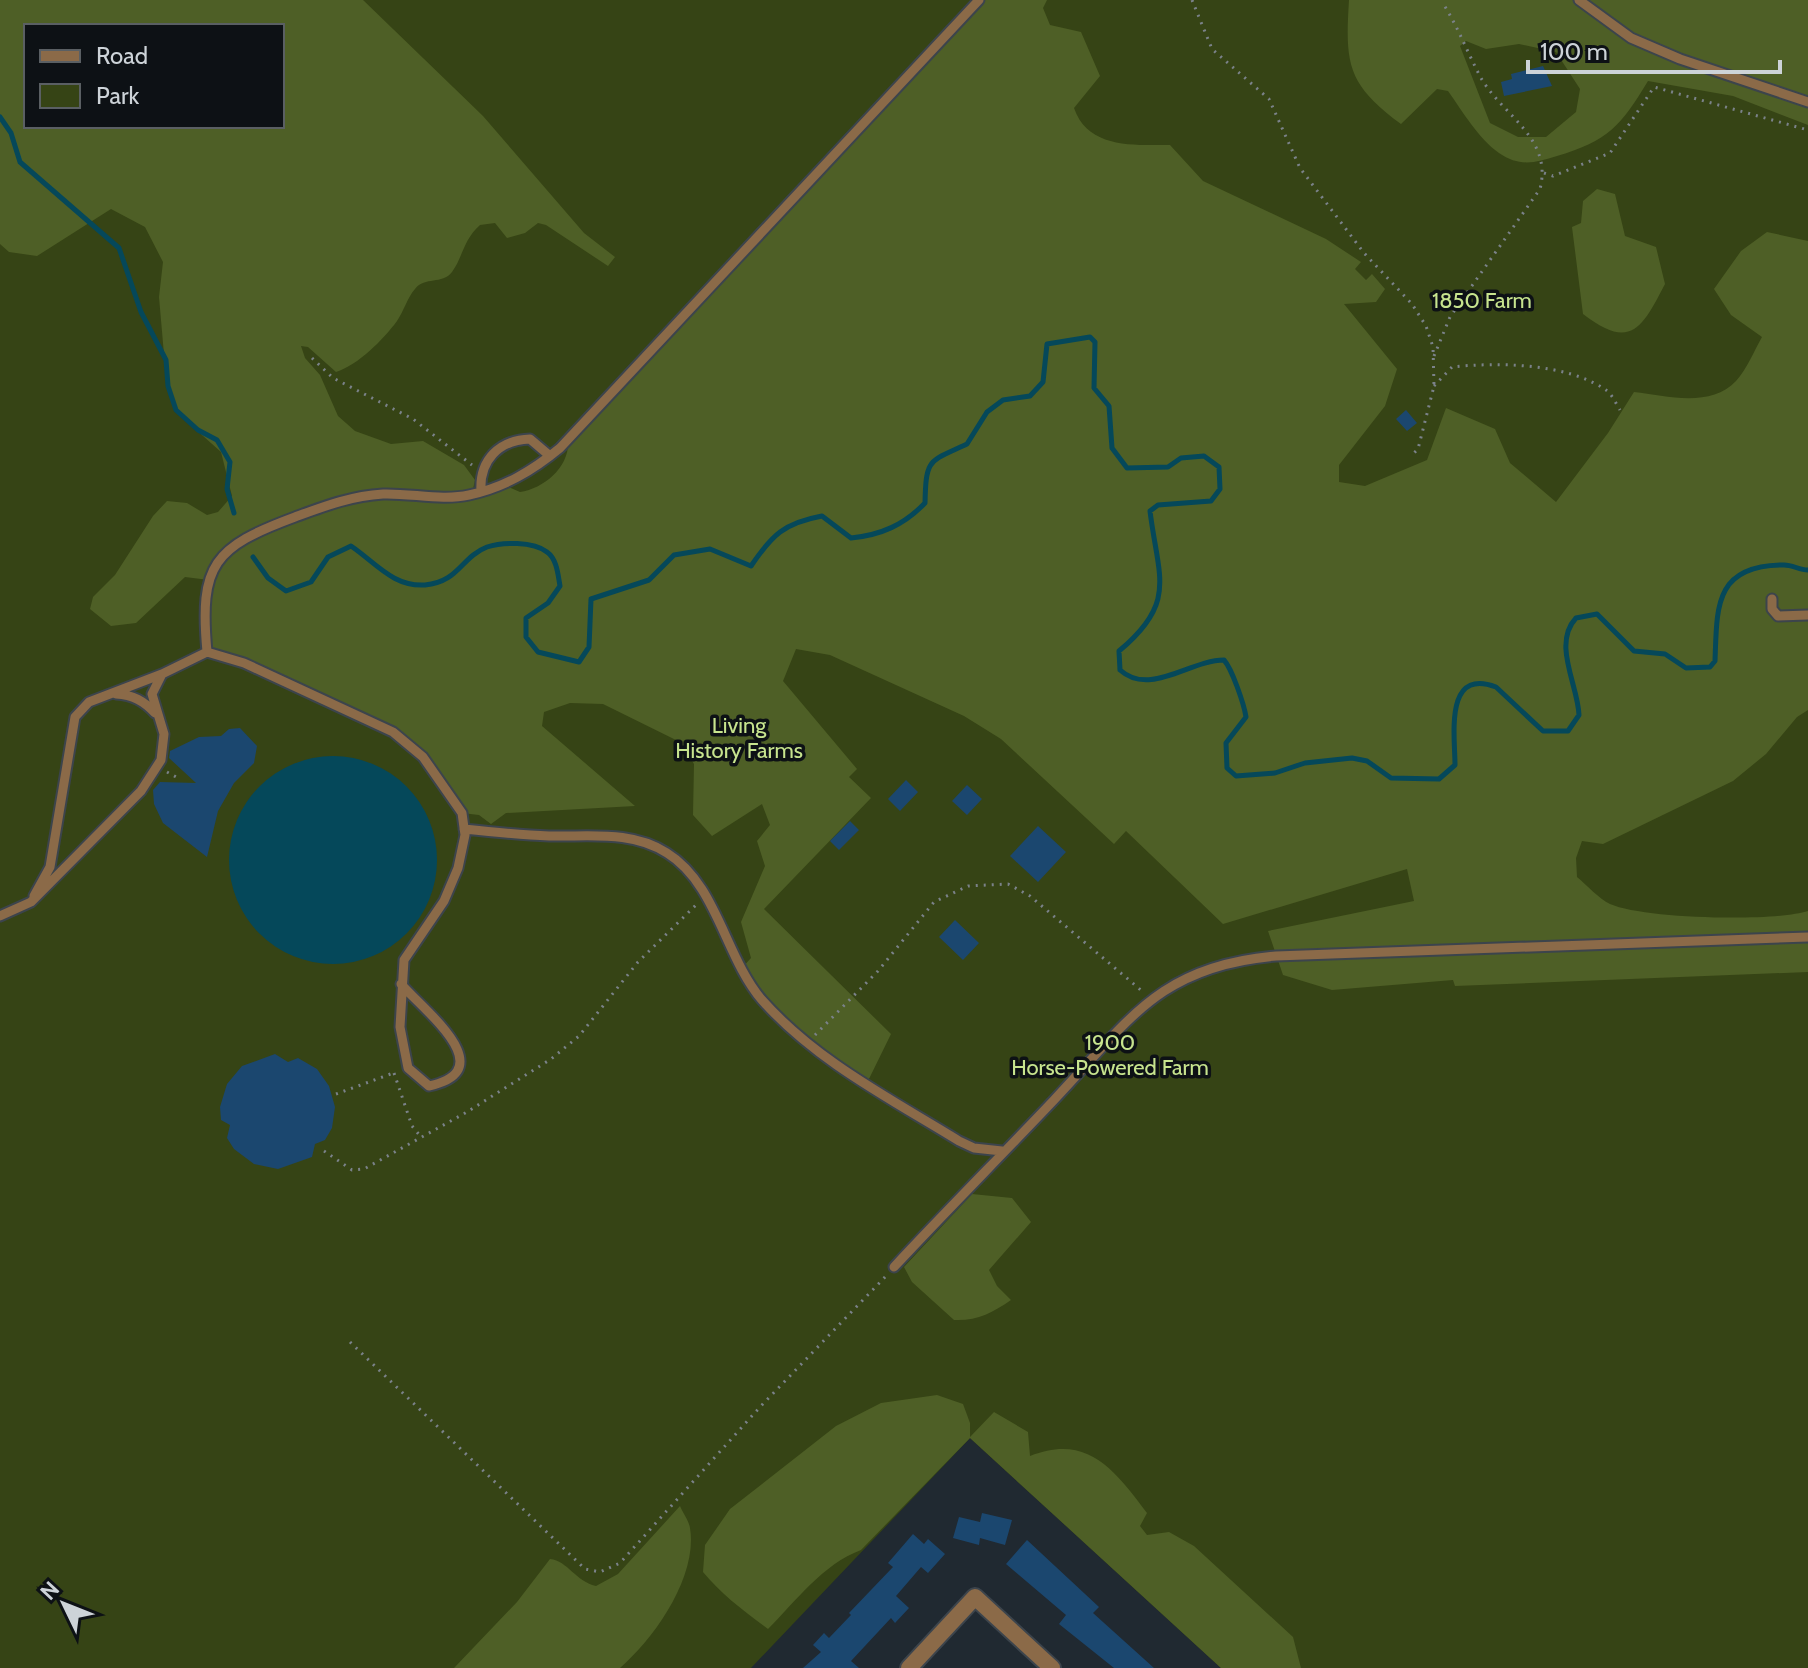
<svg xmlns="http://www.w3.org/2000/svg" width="1808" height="1668" font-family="Cabin,sans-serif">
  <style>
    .green { fill: #364415; fill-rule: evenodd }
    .forest { fill: #4e5f26; fill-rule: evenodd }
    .water { fill: #05485a }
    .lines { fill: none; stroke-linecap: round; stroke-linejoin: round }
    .stream { stroke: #05485a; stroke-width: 5 }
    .building { fill: #1b476f }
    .service-casing { stroke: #3c444c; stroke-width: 13 }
    .minor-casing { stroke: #3c444c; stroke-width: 20 }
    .path { stroke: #7b8289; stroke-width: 3; stroke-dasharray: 2 6; stroke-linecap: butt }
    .service { stroke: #8b6a48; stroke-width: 9 }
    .minor { stroke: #8b6a48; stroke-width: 16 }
    .labels { text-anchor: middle; stroke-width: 7; stroke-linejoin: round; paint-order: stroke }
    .park-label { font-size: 22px; fill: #c7e48e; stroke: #0d1115 }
  </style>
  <rect width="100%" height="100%" fill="#202931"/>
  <!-- green -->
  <path class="green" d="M0,0H1808V1668H1221L970,1438L751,1668H0ZM26,26H282V126H26Z"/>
  <!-- forest -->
  <path class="forest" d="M0,0H363L483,116L584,233L615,257L608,266L546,225L538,223L525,233L507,238L495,223L480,225C463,240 463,257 452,272C442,285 425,276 415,289C407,298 404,311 397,321C383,340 358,365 336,372L308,347L301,346L305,358L320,375L338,416L355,431L391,444L423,441L464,465L475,480L472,494L504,485L520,492C545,488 571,466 568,438L979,0H1047L1043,8L1050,25L1081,32L1100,76L1074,108C1088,149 1134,145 1170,145L1203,181L1326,239L1361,262L1355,269L1366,280L1372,274L1385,289L1376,302L1344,304L1397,369L1385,406L1339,465V482L1365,486L1427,460L1446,408L1495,429L1510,463L1556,502L1608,433L1634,392C1667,396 1711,408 1736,381C1747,369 1754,351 1762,337L1731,315L1714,289L1741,251L1767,232L1808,241V710L1797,717L1766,754L1733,781L1603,844L1582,841L1576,858L1577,877C1587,885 1599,899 1610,904C1644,919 1774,922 1808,911V972L1455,986L1453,980L1332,990L1283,975L1268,931L1414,901L1407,869L1223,924L1126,831L1114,844L1001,739L964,716L830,655L796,649L783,681L857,769L849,777L871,798L764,909L891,1034L866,1085C818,1051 775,1018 741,969L751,958L741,922L765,866L757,841L770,825L762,804L712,836L693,815L694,764L680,742L603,704L570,703L544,712L542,726L635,806L506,813L491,824L479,815L462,813L448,789L393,732L244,663L207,652L209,580L185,577L136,623L111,626L90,609L93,597L115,575L153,516L167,501L187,503L207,515L218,512L232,496L221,452L174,410L167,389L159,297L163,262L145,227L111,209L37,256L9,252L0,244ZM26,26H282V126H26Z
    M1349,0H1808V125L1733,96L1648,81C1621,126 1608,141 1557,156C1535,163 1519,167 1499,153C1478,138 1463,112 1448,91L1437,89L1401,124C1347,84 1345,64 1349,0ZM1466,41L1486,49L1519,44L1556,52L1580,89L1576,112L1546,137H1518L1490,123L1460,46Z
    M1597,189L1615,194L1625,236L1656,247L1665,284C1642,328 1631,351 1583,314L1572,227L1581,223L1583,201Z
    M972,1194L1012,1198L1031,1222L989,1270L997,1286L1011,1300C992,1313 977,1321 954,1320L912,1282L904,1267Z
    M937,1395L963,1404L970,1423V1437L994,1412L1028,1432L1030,1456C1087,1433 1115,1470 1147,1513L1140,1526L1147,1535L1169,1532L1194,1546L1293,1637L1301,1668H1221L970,1438L861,1550C823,1564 796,1601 768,1629C746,1613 720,1593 703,1572L705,1545L730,1509L836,1426L881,1403Z
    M680,1506C683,1513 689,1521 690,1528C698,1576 655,1638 620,1668H454L517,1602L550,1559C568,1561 575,1581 596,1586L618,1574Z"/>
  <!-- water -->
  <path class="water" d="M229 860a104 104 0 1 1 208 0a104 104 0 1 1-208 0Z"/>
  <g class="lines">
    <!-- stream -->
    <path class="stream" d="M0,117L11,133L20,162L119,248L141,312L166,360L168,386L176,410L198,430L217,440L230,462L227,489L234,513
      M253,557L268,578L286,591L311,582L328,557L351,546C376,563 393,587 425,585C459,582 461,557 487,547C502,542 533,541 547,552C557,559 558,575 560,586L548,603L526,618V637L538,652L579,662L589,647L591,599L649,580L674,555L710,549L751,566C772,535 784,523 822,516L851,538C881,535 904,525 925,503C926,457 929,462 967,444L987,412L1003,400L1030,396L1043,382L1047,344L1090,337L1095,342L1094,388L1109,406L1112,448L1127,468L1168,467L1181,458L1204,456L1219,467L1220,489L1211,501L1158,505L1150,511C1158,577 1178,602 1119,651L1120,670C1150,697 1190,660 1224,660C1232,669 1244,704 1246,717L1226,743L1227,768L1236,776L1275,773L1305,763L1352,758L1367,761L1391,778L1439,779L1455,765C1455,736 1444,667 1496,687L1543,731H1568L1579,715C1578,685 1552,644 1576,618L1597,614L1634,651L1665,654L1686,668L1710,667L1715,661C1717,607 1714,565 1784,565C1793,565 1799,570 1808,570"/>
  </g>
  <!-- building -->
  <path class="building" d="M1543,66L1552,86L1504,96L1501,82L1512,79L1511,74Z
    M1406,410L1417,423L1407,431L1396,419Z
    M240,728L257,746L254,763L234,783L218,811L207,857L163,823L154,804L153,790L160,782L196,783L169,758L170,751L199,737L221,736L229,729Z
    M906,780L918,792L900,811L888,799Z
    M967,785L982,799L967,815L952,801Z
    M850,821L859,830L839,850L830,841Z
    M1038,826L1066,852L1038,882L1010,856Z
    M955,920L979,943L963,960L939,937Z
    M275,1054L288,1062L298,1058L317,1069L329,1086L335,1107L332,1128L325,1140L315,1144L312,1157L278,1169L254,1164L234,1149L227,1138L230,1125L221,1120L220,1107L227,1084L242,1066Z
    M982,1513L1012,1520L1005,1545L980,1538L979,1545L953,1538L959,1517L980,1522Z
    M913,1534L924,1544L928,1539L945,1554L928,1573L921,1567L896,1596L909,1608L895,1623L891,1618L851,1661L859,1668H803L821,1652L813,1645L824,1633L829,1638L851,1615L849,1613L893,1567L888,1563Z
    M1027,1540L1099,1607L1093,1613L1154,1668H1114L1059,1624L1066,1615L1006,1564Z"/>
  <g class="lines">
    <!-- service casing -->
    <g class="service-casing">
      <path id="service" d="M1579,0L1631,38L1680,59L1808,102
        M481,492C479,460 499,440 530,439L550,456
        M1772,599V609L1778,616L1808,615
        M207,652C199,564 214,547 295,517C325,506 351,496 383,494C411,493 442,501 469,495C505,487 532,471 560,448L979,0
        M116,694C133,695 144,701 155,713
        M464,829C492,832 521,835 549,836C589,837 632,830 667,853C717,884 725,957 762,1000C816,1061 891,1099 959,1141L974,1148L1002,1151
        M34,896L50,867L75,717L89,702L162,674
        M0,916L31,902L141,791L161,760L164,734L152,694L162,674L207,652L244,663L393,732L423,757L462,813L465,835L458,868L444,901L404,960L400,1027L408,1068L429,1086C504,1070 422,1009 401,984
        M894,1267C946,1211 1001,1156 1054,1100C1128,1022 1158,966 1276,956L1808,937"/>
    </g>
    <!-- minor casing -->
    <g class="minor-casing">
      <path id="minor" d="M909,1668L975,1597L1052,1668"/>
    </g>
    <!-- path -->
    <path class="path" d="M1192,0L1212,49L1269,99L1300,168L1364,253L1412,304L1426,326L1433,347L1434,386L1418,449L1412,455
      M1544,173L1553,176L1610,153L1654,87L1808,130
      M1434,356L1450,317L1540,189C1553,138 1503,116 1481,78C1468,54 1459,29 1444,5
      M312,358L333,378L413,419L472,465
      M1434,386L1452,367C1497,362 1567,363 1606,390C1612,394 1616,404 1620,410
      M167,772L178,778
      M815,1035L878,971L934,902L968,886L1008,884L1030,896L1142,991
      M394,1073L412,1126L421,1137
      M336,1094L396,1072
      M324,1151L352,1170L364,1169L467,1112L551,1059L579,1036L638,962L696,905
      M350,1342L585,1569L600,1572L620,1563L760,1407L886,1276"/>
    <!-- service -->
    <use href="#service" class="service"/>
    <!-- minor -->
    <use href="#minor" class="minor"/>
  </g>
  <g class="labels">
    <!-- park labels -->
    <g class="park-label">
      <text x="1482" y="308">1850 Farm</text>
      <text x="739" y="733">Living<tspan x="739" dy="25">History Farms</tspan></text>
      <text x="1110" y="1050">1900<tspan x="1110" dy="25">Horse-Powered Farm</tspan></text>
    </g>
  </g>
  <!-- legend -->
  <rect x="24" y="24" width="260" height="104" fill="#0d1115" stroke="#5a5f63" stroke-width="2"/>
  <rect x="40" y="50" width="40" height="12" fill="#8b6a48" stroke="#5a5f63" stroke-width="2"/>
  <text x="96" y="64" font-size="24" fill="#cdd3d8">Road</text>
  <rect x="40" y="84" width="40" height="24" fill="#364415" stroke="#5a5f63" stroke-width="2"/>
  <text x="96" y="104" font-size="24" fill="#cdd3d8">Park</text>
  <!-- north arrow -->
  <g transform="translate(64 1604) rotate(313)" stroke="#0d1115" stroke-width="6" paint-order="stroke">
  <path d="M0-6L14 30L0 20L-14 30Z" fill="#cdd3d8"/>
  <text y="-12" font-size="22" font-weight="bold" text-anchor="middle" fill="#cdd3d8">N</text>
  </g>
  <!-- scale -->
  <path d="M1528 60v12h252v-12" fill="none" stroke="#cdd3d8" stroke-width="4"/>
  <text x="1540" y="60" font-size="24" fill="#cdd3d8" stroke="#0d1115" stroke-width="6" paint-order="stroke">100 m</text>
</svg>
